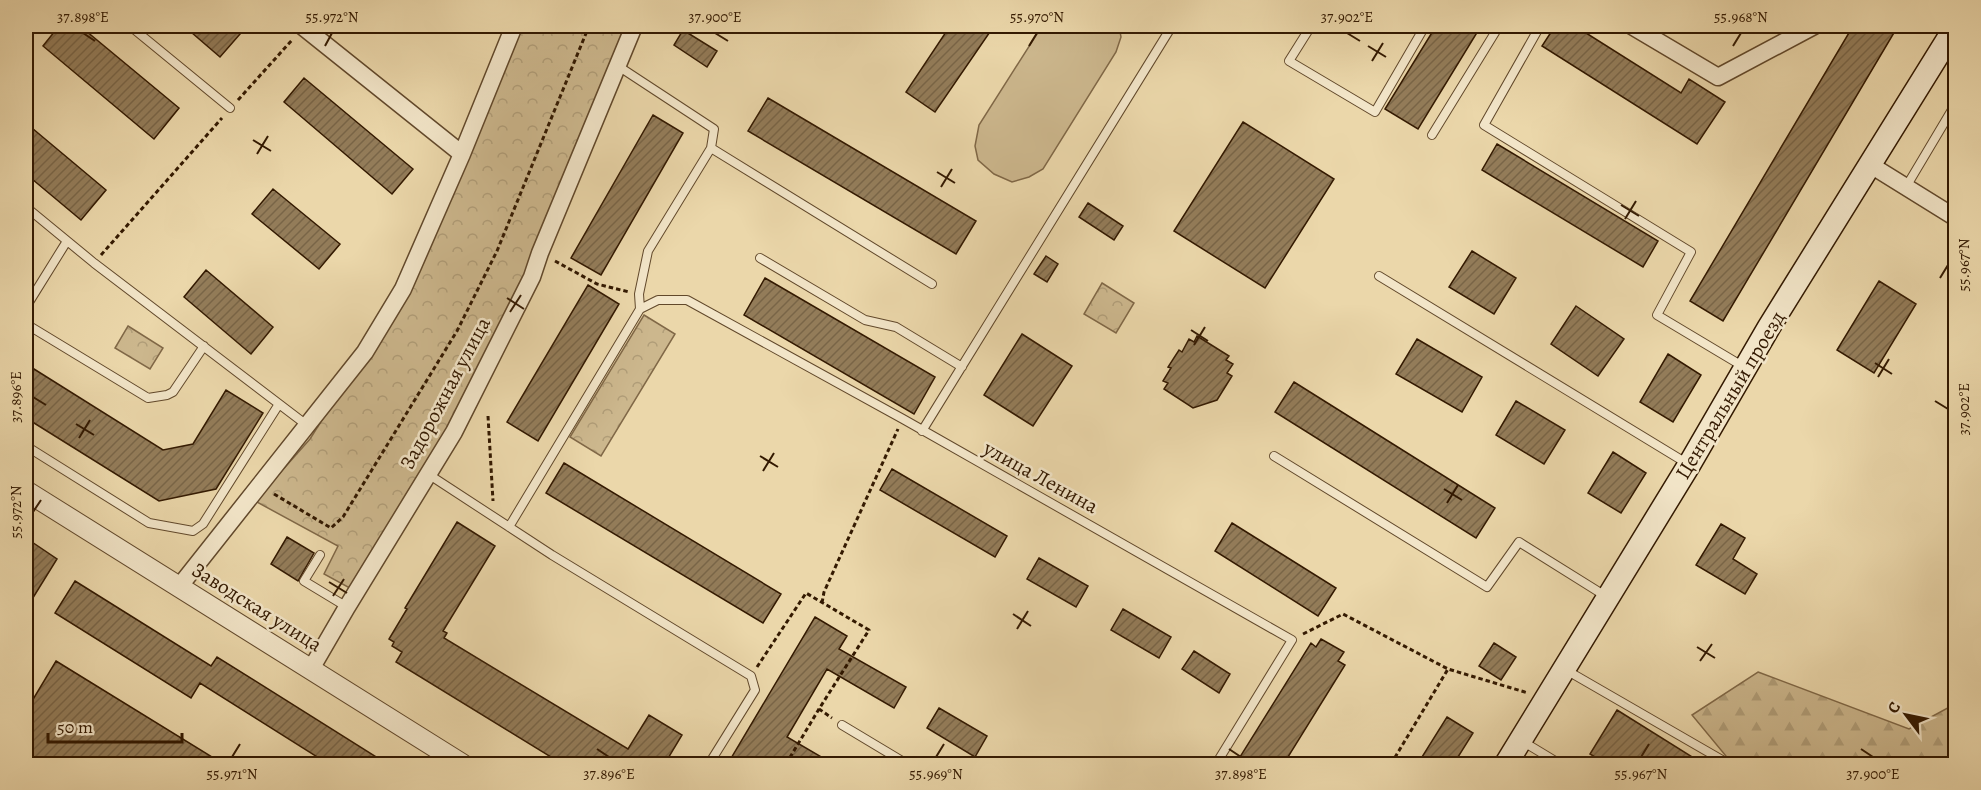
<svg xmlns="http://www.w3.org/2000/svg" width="1981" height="790" font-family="Alegreya,serif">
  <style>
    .forest { fill: url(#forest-firs); stroke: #806847; stroke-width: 1.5 }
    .park { fill: url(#park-crowns); stroke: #806847; stroke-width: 1.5 }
    .garden { fill: #ccb78d; stroke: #806847; stroke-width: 1.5 }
    .building { fill: url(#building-hatch); stroke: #331901; stroke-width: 1.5 }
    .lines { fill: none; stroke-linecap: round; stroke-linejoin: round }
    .service-casing { stroke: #61482b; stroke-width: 10 }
    .minor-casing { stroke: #61482b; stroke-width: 19 }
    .tertiary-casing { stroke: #61482b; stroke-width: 22 }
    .secondary-casing { stroke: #331901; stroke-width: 25 }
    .path { stroke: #331901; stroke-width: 3; stroke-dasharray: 4.5 3; stroke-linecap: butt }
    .service { stroke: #f2e5c8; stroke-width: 8 }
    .minor { stroke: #f2e5c8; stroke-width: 16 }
    .tertiary { stroke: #f2e5c8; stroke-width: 20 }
    .secondary { stroke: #f2e5c8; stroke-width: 22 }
    .ticks { fill: none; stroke: #331901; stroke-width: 2 }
    .labels { text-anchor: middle; stroke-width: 5; stroke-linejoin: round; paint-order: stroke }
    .street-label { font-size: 21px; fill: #331901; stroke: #f2e5c8 }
    .neatline { fill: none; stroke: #331901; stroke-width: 2 }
    .ticks-label { font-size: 15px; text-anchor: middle; fill: #331901 }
  </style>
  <defs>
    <pattern id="forest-firs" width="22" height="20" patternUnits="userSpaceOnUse" patternTransform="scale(1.5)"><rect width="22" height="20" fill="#ccb78d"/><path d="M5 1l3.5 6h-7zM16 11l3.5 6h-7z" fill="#b09d78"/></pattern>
    <pattern id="park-crowns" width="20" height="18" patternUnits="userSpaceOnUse" patternTransform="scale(1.5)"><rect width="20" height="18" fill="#ccb78d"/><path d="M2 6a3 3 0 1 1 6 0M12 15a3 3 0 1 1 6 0" fill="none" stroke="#b09d78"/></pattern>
    <pattern id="building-hatch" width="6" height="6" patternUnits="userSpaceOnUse" patternTransform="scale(1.5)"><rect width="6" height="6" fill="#937c59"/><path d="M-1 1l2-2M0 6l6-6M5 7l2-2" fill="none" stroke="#796547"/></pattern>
  </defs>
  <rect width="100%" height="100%" fill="#ebd7aa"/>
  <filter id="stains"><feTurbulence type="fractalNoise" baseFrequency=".00333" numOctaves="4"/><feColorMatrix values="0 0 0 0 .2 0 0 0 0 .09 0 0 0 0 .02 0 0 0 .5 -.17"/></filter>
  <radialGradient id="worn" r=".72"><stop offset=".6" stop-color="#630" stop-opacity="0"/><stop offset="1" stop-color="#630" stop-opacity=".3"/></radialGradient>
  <!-- forest -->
  <path class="forest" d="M1758,672L1909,729L1955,704V764H1722L1726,756L1692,715Z"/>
  <!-- park -->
  <path class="park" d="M514,26H635L532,277L357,592L324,574L338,546L255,501L310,439L365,352Z
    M1102,283L1134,303L1116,333L1084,314Z
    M644,315L675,334L601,456L570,437Z
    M128,326L163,348L150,369L115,348Z"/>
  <!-- garden -->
  <path class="garden" d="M1042,26H1119L1121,37L1116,52L1043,169L1029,177L1012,182L994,174L978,160L975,146L979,125Z"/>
  <!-- building -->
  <path class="building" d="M59,26H80L179,108L154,139L43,46Z
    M184,26H247L220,57Z
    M950,26H994L935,112L906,92Z
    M1436,26H1481L1418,129L1385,109Z
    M1555,26H1591L1586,33L1681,93L1689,79L1725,102L1697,144L1542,46Z
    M1853,26H1898L1723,321L1690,301Z
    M683,30L717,51L707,67L674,45Z
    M304,78L413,169L392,194L284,102Z
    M768,98L976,221L956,254L748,131Z
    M653,115L683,133L601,275L571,258Z
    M1243,122L1334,179L1265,288L1174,231Z
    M26,123L106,190L81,220L26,174Z
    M1497,144L1658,241L1643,267L1482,170Z
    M273,189L340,244L319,269L252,214Z
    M1088,203L1123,226L1114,240L1079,217Z
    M1472,251L1516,278L1494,314L1449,287Z
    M1046,256L1058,264L1047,282L1034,274Z
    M206,270L273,327L251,354L184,297Z
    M765,278L935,377L914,414L744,315Z
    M1879,281L1916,304L1874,373L1837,350Z
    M588,285L619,304L538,441L507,422Z
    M1576,306L1624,339L1598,376L1551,344Z
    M1022,334L1072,366L1033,426L984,395Z
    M1197,336L1229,356L1226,360L1233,364L1227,373L1232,376L1217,400L1193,408L1164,389L1168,383L1163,381L1171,368L1168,367L1179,350L1182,352L1189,339L1194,342Z
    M1417,339L1482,377L1462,412L1396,374Z
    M1668,354L1701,375L1673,422L1640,402Z
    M26,364L163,450L193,444L226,390L263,413L216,489L159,501L26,418Z
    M1294,382L1495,508L1476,538L1275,412Z
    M1516,401L1565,430L1544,464L1496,435Z
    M1613,452L1646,473L1621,513L1588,493Z
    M564,463L781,594L763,623L546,493Z
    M892,469L1007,536L995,557L880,490Z
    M457,522L495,546L443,631L447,633L444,638L628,749L649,715L682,735L664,765H564L396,662L402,652L392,646L394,642L389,639L407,609L405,608Z
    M1232,523L1336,588L1318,616L1215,551Z
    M1721,524L1745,538L1733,559L1757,574L1745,594L1696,565Z
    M287,537L314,553L298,581L271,564Z
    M26,538L57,559L26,609Z
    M1039,558L1088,586L1076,607L1027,579Z
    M75,581L211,666L217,657L389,765H330L200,683L191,698L55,613Z
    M1123,609L1171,637L1159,658L1111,630Z
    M815,617L847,636L839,649L906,687L894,708L827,669L787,737L835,765H727Z
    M1321,639L1344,652L1338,661L1345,665L1283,765H1235L1311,643L1316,647Z
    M1494,643L1516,657L1501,680L1479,666Z
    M1194,651L1230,674L1219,693L1182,669Z
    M56,661L225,765H26V711Z
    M939,708L987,736L975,757L927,728Z
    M1617,710L1705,765H1608L1590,754Z
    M1447,717L1473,733L1453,765H1417Z"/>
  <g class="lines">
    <!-- service casing -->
    <g class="service-casing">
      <path id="service" d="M130,26L230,108
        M1311,26L1289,61L1375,112L1425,26
        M1540,26L1484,125L1691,252L1657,315L1744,367
        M618,66L714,129L711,148L932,284
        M1432,135L1499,26
        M1906,187L1956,103
        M26,207L94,263L308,426
        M760,258L865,320L896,327L962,367
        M1379,276L1688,464
        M26,307L67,241
        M640,309L658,300H687L903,419L1292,640L1216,764
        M26,324L148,398L167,395L173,392L204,346
        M922,431L1172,26
        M26,446L149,523L193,531L203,524L279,404
        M1274,456L1487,587L1519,542L1607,597
        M428,474L552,555L751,676L755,690L709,764
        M509,527L640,309L639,294L648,251L711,148
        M320,555L304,581L347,607
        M1566,670L1729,764
        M842,725L907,764
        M1522,741L1560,764"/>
    </g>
    <!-- minor casing -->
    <g class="minor-casing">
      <path id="minor" d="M302,26L462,154
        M1632,26L1718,77L1814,26
        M1869,164L1956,218
        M179,587L365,352L403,289L462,154L514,26
        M311,669L347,607L454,432L532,277L540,253L634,26"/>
    </g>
    <!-- tertiary casing -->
    <g class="tertiary-casing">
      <path id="tertiary" d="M26,491L462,764"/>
    </g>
    <!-- secondary casing -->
    <g class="secondary-casing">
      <path id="secondary" d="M1506,764L1689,465L1769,327L1956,26"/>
    </g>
    <!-- path -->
    <path class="path" d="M238,100L292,40
      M101,255L222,118
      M555,261L597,284L629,292
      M488,416L493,501
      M274,494L331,528L343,517L457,331L497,251L589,26
      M822,603L824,592L898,429
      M1303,634L1343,614L1448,669
      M757,667L806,593L869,630L819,709L832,718
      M786,764L819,709
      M1391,764L1448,669L1528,693
      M1953,764H1956"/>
    <!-- service -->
    <use href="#service" class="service"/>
    <!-- minor -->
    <use href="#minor" class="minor"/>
    <!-- tertiary -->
    <use href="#tertiary" class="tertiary"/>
    <!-- secondary -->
    <use href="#secondary" class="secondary"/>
  </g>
  <!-- ticks -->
  <path class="ticks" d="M83,33L95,41M715,33L728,41M1347,33L1360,41M325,46L332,33M1029,46L1037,33M1368,46L1386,57M1733,46L1741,33M1372,61L1383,43M253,140L271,151M257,154L268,136M937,172L955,183M941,187L952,169M1621,205L1639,216M1625,219L1636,201M1940,278L1948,265M507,298L524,309M510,312L521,295M1191,330L1208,341M1194,345L1205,327M1875,363L1892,374M1878,377L1889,359M33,397L46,405M1935,401L1948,409M76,424L94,435M79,438L90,420M760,456L778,467M763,471L774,453M1444,489L1462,500M1447,503L1458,485M33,512L41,500M329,582L347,593M333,596L344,579M1013,614L1031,626M1017,629L1028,611M1697,647L1715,658M1700,661L1712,644M597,749L609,757M1229,749L1241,757M1861,749L1873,757M232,757L240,744M936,757L944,744M1641,757L1649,744"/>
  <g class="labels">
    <!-- street labels -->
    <g class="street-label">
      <text transform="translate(445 393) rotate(-62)" y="7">Задорожная улица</text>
      <text transform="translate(1730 395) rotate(-59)" y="7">Центральный проезд</text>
      <text transform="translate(1041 477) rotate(29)" y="7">улица Ленина</text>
      <text transform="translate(257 607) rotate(32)" y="7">Заводская улица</text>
    </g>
  </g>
  <!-- margin -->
  <rect width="1981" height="790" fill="none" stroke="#ebd7aa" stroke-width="66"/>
  <!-- north arrow -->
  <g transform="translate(1906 715) rotate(302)" stroke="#f2e5c8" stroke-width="4.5" paint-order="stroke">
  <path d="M0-4.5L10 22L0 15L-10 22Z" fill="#331901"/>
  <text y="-9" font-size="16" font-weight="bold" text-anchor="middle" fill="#331901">С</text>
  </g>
  <!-- scale -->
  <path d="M48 733v9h134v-9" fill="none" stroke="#331901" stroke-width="3"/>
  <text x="57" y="733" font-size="18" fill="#331901" stroke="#f2e5c8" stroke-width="4.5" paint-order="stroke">50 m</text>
  <rect x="33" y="33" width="1915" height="724" class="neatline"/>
  <g class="ticks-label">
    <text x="83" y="22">37.898°E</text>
    <text x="332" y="22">55.972°N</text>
    <text x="715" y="22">37.900°E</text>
    <text x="1037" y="22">55.970°N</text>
    <text x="1347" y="22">37.902°E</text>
    <text x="1741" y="22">55.968°N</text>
    <text transform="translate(1964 265) rotate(-90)" y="5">55.967°N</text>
    <text transform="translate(16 397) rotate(-90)" y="5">37.896°E</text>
    <text transform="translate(1964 409) rotate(-90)" y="5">37.902°E</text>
    <text transform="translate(16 512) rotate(-90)" y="5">55.972°N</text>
    <text x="232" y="779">55.971°N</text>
    <text x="609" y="779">37.896°E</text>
    <text x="936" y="779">55.969°N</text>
    <text x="1241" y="779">37.898°E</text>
    <text x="1641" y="779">55.967°N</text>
    <text x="1873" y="779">37.900°E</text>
  </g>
  <rect width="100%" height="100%" filter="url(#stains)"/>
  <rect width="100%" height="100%" fill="url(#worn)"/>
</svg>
